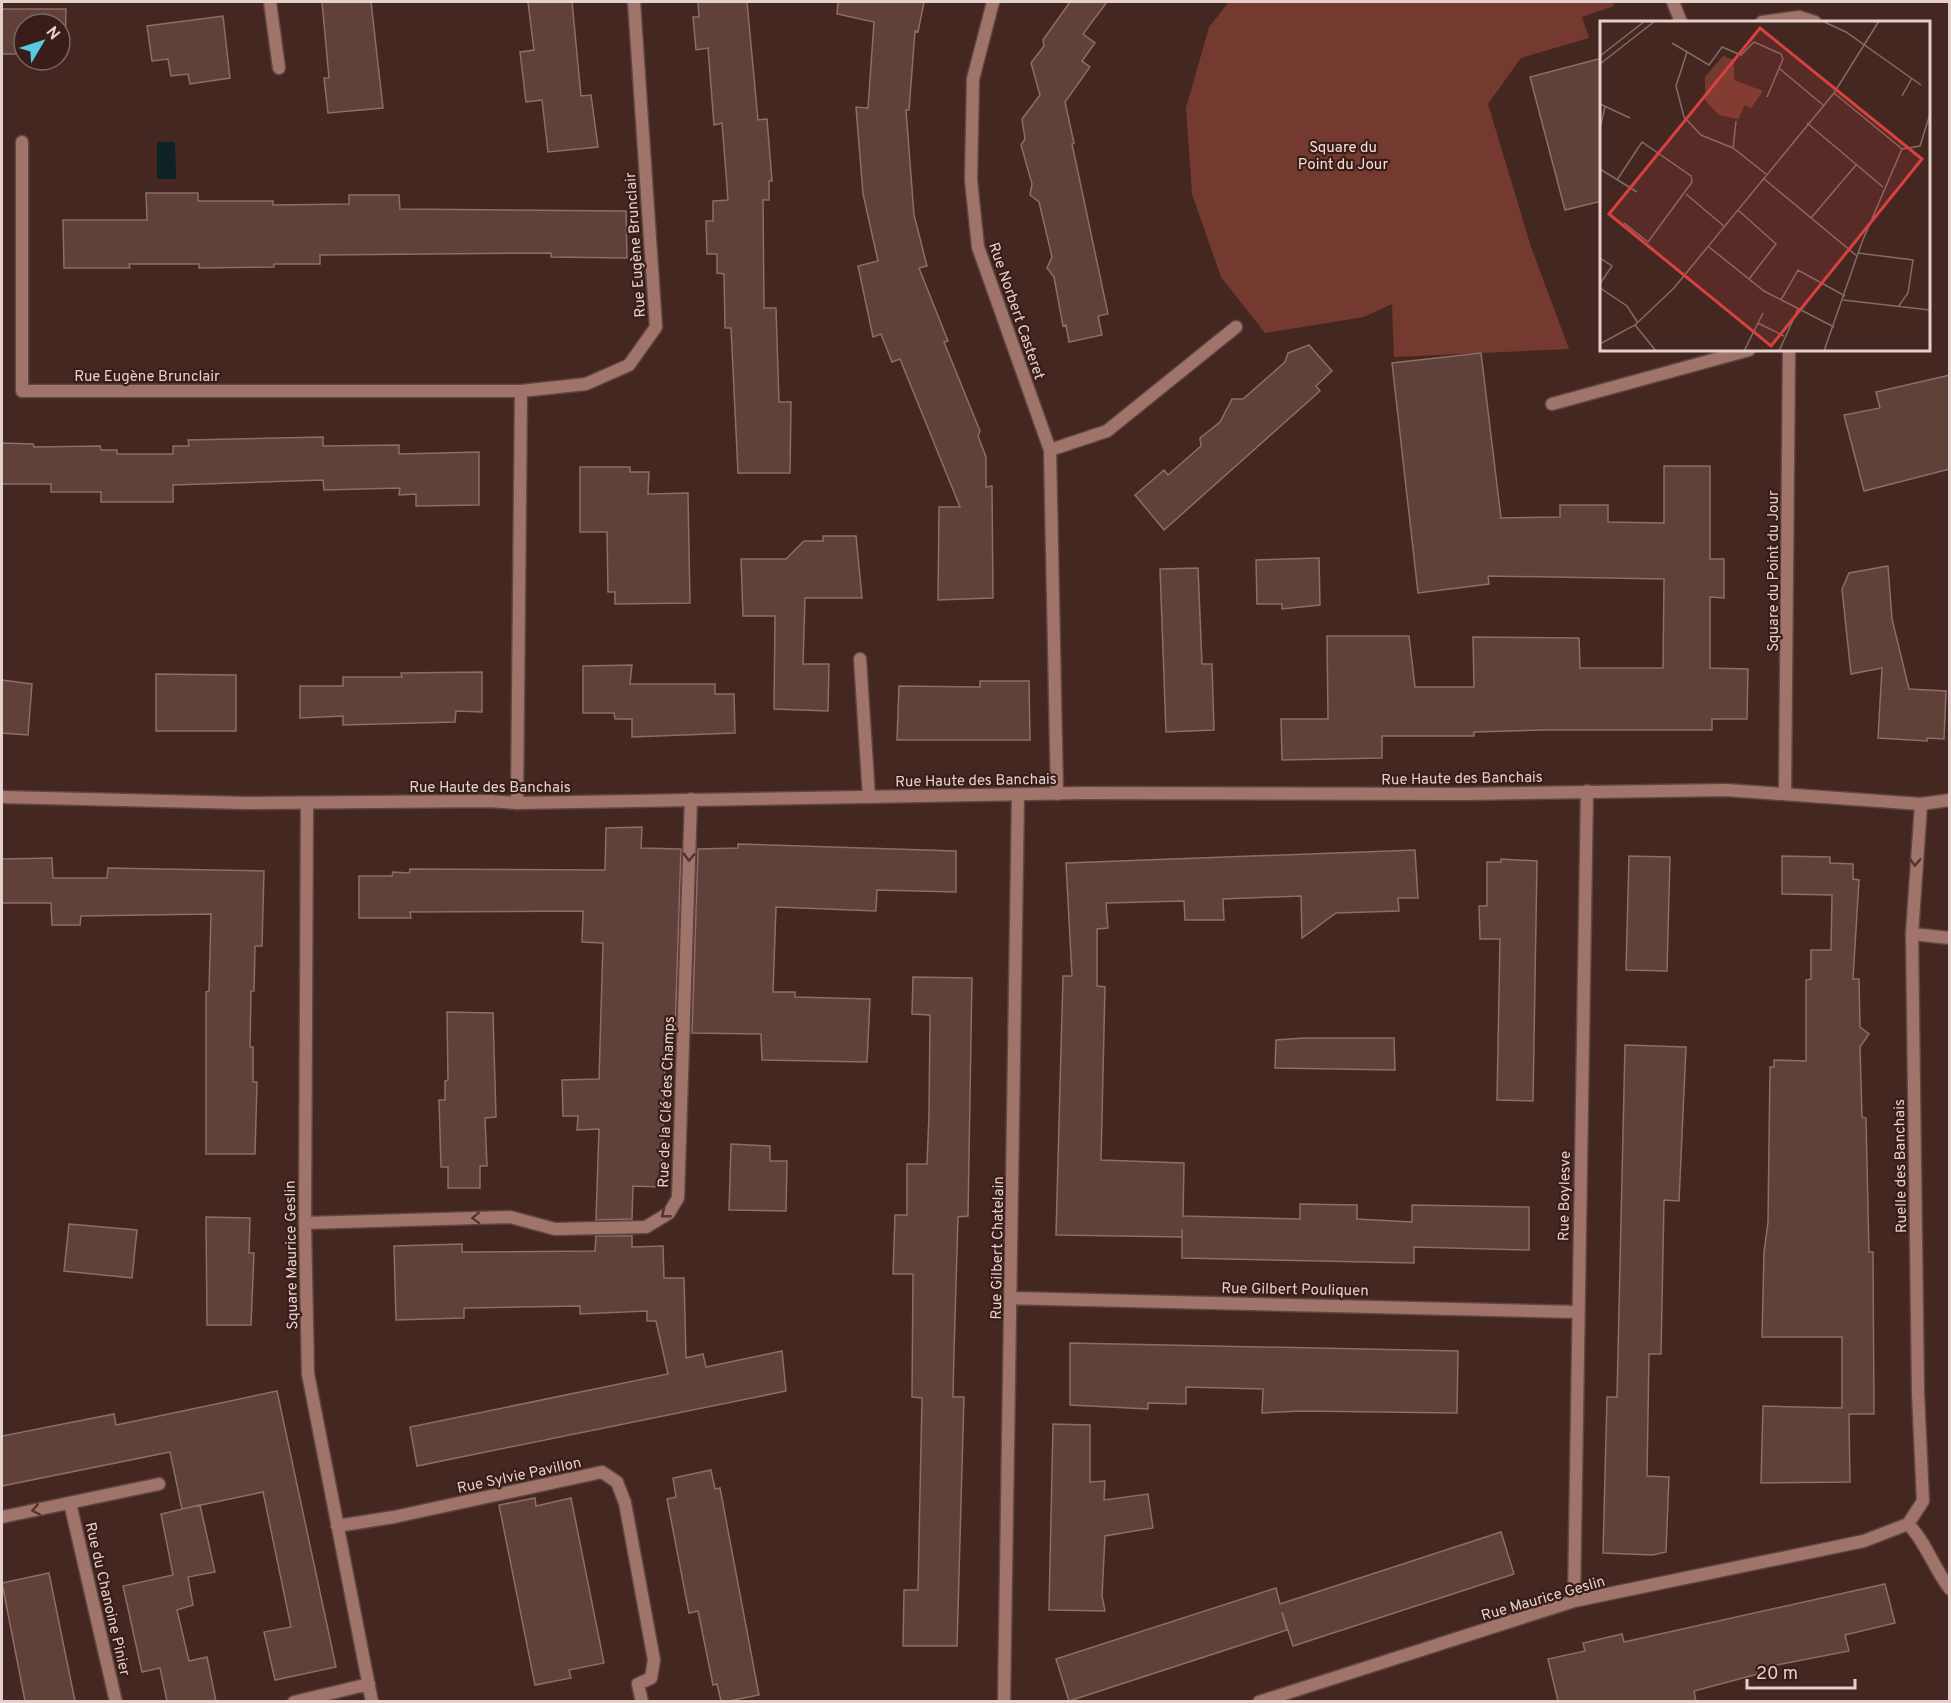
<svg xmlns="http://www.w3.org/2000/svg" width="1951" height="1703" font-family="Overpass,sans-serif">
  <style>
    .green { fill: #753a2f }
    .water { fill: #0e2125 }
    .building { fill: #60413a; stroke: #8f6c65; stroke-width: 1.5 }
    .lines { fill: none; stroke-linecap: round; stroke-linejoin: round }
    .service-casing { stroke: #614540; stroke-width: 15 }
    .minor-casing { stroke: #614540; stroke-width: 15 }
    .tertiary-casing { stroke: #614540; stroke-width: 15 }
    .service { stroke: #a0746b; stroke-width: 12 }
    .minor { stroke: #a0746b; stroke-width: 12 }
    .tertiary { stroke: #a0746b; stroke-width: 12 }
    .oneway { stroke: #53332d }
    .labels { text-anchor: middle; stroke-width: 4.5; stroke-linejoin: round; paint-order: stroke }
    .park-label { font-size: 15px; fill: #f8dcd7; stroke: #391d18 }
    .street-label { font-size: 15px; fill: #e4d0cc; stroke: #391d18 }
    .inset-road { fill: none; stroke: #846b65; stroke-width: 1.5 }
    .view { fill: #d84141; fill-opacity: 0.15; stroke: #d84141; stroke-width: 3 }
    .inset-edge { fill: none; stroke: #e4d0cc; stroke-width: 3 }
  </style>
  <rect width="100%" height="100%" fill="#442721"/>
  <!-- green -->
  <path class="green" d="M1229,2H1613L1614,6L1582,17L1589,38L1521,58L1488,104L1531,247L1569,349L1394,357L1392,304L1364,317L1265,333L1221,277L1192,194L1186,108L1209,27Z"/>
  <!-- water -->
  <path class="water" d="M157,142H175L176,179H157Z"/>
  <!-- building -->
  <path class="building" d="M322,2H371L383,108L328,113L324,78H329Z
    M528,2H572L581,96L591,95L598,147L548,152L542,100L526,102L520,52L534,50Z
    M698,2H747L758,120L767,119L772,181H769V200H763L764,308H776L779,402H791L790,473H738L731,328H725L724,274L717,273V254H707L706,221H713V201L728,200L722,123L714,125L708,48L696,50L693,17H699Z
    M838,2H924L918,32L915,31L909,110H906L914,215L927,266L919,268L948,341L944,342L980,431L978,436L986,457V487L992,486L993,598L938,600L939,507H960L900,359L892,362L881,334L873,337L858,266L878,261L863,194L856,107L868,108L874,22L837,14Z
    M1070,2H1107L1083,34L1095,43L1082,61L1090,67L1065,102L1074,143L1072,144L1108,314L1098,316L1102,335L1069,342L1066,325L1063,326L1054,277L1047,268L1052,257L1039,202L1030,195L1032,184L1021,145L1025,139L1022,119L1040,95L1031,63L1044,46L1043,40Z
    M2,9H66L65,54H60V24H24V54H2Z
    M223,16L230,78L190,84L188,74L171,76L168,59L152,61L147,26Z
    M1602,58V201L1565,210L1530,77Z
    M146,193H198V201H273V205L349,204V195H399L400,209L626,211L627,258L551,257V253L320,255V264H274V267L199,268V264H129L130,268H64L63,220H147Z
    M1309,345L1332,371L1316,386L1320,391L1164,530L1135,495L1164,470L1168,475L1201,446L1200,438L1220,422L1232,399H1243L1285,362L1288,353Z
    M1481,353L1501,518L1560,517V505H1608V522L1664,523V466H1710V559H1724V598L1710,597V668L1748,669L1747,719H1712V730H1544L1474,732V736H1382V758L1282,760L1281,719H1328L1327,636H1409L1415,687H1474L1473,637L1579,638L1580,668H1663L1664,579L1488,576L1489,584L1418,593L1392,363Z
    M1950,375V469L1864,491L1844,415L1880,408L1876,392Z
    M323,437V446L399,445V454L479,452V505L416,506V494L399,495L400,488L324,490L323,480L173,485V502H101V492H51V484H2V443L33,444L34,447L100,446L101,450H117V454H173V446H189L188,440Z
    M580,467H630V472H649L648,494L688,493L690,603L615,604V592H608L607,532H580Z
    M823,536H856L862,598H805L803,664H829L828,711L774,709L775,616H743L741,559H786L804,541H823Z
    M1319,558L1320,605L1282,609V604H1257L1256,560Z
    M1888,566L1892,619L1909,689L1946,691L1944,739L1927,738V741L1878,738L1882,668L1851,674L1842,589L1849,573Z
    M1198,568L1202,664H1212L1214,730L1166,732L1160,569Z
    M632,665L630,684H715V694H734L735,733L632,737V719H615L614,713H583V666Z
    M482,672V712L456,711L455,722L343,725V716L300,718V686H343V677H402L401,673Z
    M156,674L236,675V731H156Z
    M2,680L32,684L28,735L2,733Z
    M980,681H1029L1030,740H897L899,686L980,687Z
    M642,827L641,848L681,849L675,1032H666L661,1187L633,1186L632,1219L596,1220L599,1129L577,1130L578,1116H563L562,1080L599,1079L603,943L582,942L583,911L410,912L411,918H359V876H392L393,872L409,873L410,869L605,870L606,828Z
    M738,844L956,851V892L877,890L876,911L776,907L773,992H795V997L870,999L867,1062L762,1060L761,1034L692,1033L698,849L738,848Z
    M1415,850L1418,898H1398L1399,911L1336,913L1302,938L1301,896L1223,899L1224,920H1185L1184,901L1106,903L1108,928L1097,929V986L1105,987L1101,1160L1184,1163L1183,1216L1300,1219V1204L1357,1205V1219L1412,1222V1205L1529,1207V1250L1414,1247V1263L1182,1258V1229V1237L1056,1235L1063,976H1072L1066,863Z
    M1629,856L1670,857L1667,971L1626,970Z
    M1782,856L1830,857V863L1853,864V879L1859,880L1853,979H1859L1860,1027L1869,1034L1860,1047L1862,1117L1866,1118L1869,1252H1873L1874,1414H1849L1850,1482L1761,1483L1763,1406L1842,1408V1337H1762L1764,1252L1768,1222L1770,1067H1774V1060L1806,1061V980L1811,979V950H1831L1832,895L1782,894Z
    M52,858L53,878H107L108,868L264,871L262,946H255L254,991H251L250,1047H253V1082H257L255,1154H206V992L209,991L211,914L81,916L80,925H52L51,903H2V859Z
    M1501,859L1537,861L1533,1101L1497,1100L1500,939H1480L1479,906H1487V862H1501Z
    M913,977L972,978L968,1216L958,1217L954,1352L953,1397H964L957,1646H903L904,1590H918L922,1398L912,1397L913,1274H893L895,1215H907V1164H927L929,1114L930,1015L912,1014Z
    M447,1012L493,1013L496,1117L485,1118L487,1166H480V1188H448V1167H441L439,1100H445V1081L448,1080Z
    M1304,1038H1394L1395,1070L1275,1068L1276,1040Z
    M1625,1045L1686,1047L1679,1201L1664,1200L1661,1354H1649L1647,1476L1669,1477L1666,1552L1653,1555L1603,1553L1607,1397H1617Z
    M731,1144L770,1146V1161H787L786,1211L729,1210Z
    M206,1217L250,1218L249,1253H254L251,1325H207Z
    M69,1224L137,1230L132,1278L64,1271Z
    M596,1236H632V1247L663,1246L664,1278H684L686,1358L703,1354L706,1367L782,1351L786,1391L417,1466L410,1427L668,1374L656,1321H647V1311L580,1314V1306L464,1308V1318L396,1320L394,1246L462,1244V1252L595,1251Z
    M1070,1343L1458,1351L1457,1413L1301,1411L1262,1413L1263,1389L1186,1387V1404L1148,1403V1409L1070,1405Z
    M277,1391L336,1667L275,1680L264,1632L291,1627L263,1492L182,1509L170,1452L2,1486V1436L114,1414L116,1425Z
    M1053,1424L1090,1425V1482L1105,1481L1104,1500L1148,1494L1153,1528L1105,1536L1102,1596L1105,1611L1049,1610Z
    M711,1470L715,1489L720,1488L759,1695L729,1701H721L717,1684L713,1685L698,1611L689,1613L667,1499L676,1497L673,1478Z
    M535,1498L536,1506L571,1498L604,1663L569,1670L571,1678L535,1685L499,1505Z
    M200,1505L215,1572L188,1577L193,1605L177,1610L189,1661L207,1657L216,1701H167L160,1668L142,1672L123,1586L173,1575L161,1514Z
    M1501,1532L1514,1574L1293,1646L1282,1612L1287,1630L1069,1701L1056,1659L1276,1588L1280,1604Z
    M49,1573L66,1657L75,1701H25L2,1583Z
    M1885,1584L1895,1623L1845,1635L1849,1651L1772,1666L1773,1670L1694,1691L1696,1701H1558L1548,1659L1585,1651L1583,1643L1622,1634L1624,1642Z"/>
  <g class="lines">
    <!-- service casing -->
    <g class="service-casing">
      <path id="service" d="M860,659L869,797
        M1912,934L1950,938"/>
    </g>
    <!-- minor casing -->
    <g class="minor-casing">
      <path id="minor" d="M270,2L279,68
        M993,2L973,79L971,180L978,247L1050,450L1057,794
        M1673,2L1681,22
        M1762,22L1799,17L1815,22
        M22,142V391H521L586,384L629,365L656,327L634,2
        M1552,404L1749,350
        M1050,450L1107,431L1236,327
        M1785,793L1789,350
        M307,803L305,1223L308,1374L372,1702
        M517,803L521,391
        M305,1223L510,1217L555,1229L646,1227L669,1213L678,1198L691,799
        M1011,1298L1577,1312
        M70,1503L116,1702
        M2,1517L159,1484
        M1908,1524L1923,1501L1918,1393L1912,934L1921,804
        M1908,1524C1926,1542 1934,1569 1950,1589
        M337,1526L394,1517L602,1472L617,1482L625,1503L654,1660L651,1678L638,1684L642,1702
        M1574,1601L1587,791
        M294,1702L369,1684
        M1004,1702L1018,795
        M1259,1702L1574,1601L1864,1541L1908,1524"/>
    </g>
    <!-- tertiary casing -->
    <g class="tertiary-casing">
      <path id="tertiary" d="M2,797L245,803L488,801L517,803L1083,793L1464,794L1726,790L1921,804L1950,800"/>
    </g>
    <!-- service -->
    <use href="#service" class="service"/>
    <!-- minor -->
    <use href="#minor" class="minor"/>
    <!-- tertiary -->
    <use href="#tertiary" class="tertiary"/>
  </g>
  <!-- one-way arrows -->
  <defs><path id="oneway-chevron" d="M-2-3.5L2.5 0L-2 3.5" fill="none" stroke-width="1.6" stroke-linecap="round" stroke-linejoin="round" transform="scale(1.5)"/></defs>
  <g class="oneway">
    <use href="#oneway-chevron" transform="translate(689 857) rotate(92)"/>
    <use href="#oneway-chevron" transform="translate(1915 862) rotate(92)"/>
    <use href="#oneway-chevron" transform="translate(665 1214) rotate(141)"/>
    <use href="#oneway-chevron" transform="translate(476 1218) rotate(178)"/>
    <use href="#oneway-chevron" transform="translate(36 1510) rotate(168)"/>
  </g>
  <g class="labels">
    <!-- park labels -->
    <g class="park-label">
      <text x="1343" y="152">Square du<tspan x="1343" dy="17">Point du Jour</tspan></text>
    </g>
    <!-- street labels -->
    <g class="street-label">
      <text transform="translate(635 245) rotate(-94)" y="5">Rue Eugène Brunclair</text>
      <text transform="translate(1017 311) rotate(71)" y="5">Rue Norbert Casteret</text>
      <text x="147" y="381">Rue Eugène Brunclair</text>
      <text transform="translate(1773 571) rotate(-90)" y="5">Square du Point du Jour</text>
      <text transform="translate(1462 778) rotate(-1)" y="5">Rue Haute des Banchais</text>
      <text transform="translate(976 780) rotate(-1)" y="5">Rue Haute des Banchais</text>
      <text x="490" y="792">Rue Haute des Banchais</text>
      <text transform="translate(666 1102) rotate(-88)" y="5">Rue de la Clé des Champs</text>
      <text transform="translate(1900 1166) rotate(-91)" y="5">Ruelle des Banchais</text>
      <text transform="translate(1564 1196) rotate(-89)" y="5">Rue Boylesve</text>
      <text transform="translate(997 1248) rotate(-89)" y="5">Rue Gilbert Chatelain</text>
      <text transform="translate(291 1255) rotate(-91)" y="5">Square Maurice Geslin</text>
      <text transform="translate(1295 1289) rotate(1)" y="5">Rue Gilbert Pouliquen</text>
      <text transform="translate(519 1475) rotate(-12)" y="5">Rue Sylvie Pavillon</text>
      <text transform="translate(1543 1598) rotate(-16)" y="5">Rue Maurice Geslin</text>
      <text transform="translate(108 1599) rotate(77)" y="5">Rue du Chanoine Pinier</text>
    </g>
  </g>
  <!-- overview -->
  <g transform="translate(1600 21)">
    <rect width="330" height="330" fill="#442721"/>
    <path d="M123,35L134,39V59L163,70L151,87L145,84L138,98L119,94L105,79V56Z" fill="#753a2f"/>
    <path class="inset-road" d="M222,0L246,11L321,64M72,22L109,44L122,26L141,34L154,21L181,33L183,38L167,76M87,31L76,65L84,96L101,114L133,127L166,153M0,35L45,0M0,43L55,0M180,48L223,84M234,72L302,128M302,75L312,57M0,83L30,97M207,102L283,166M0,107L5,86M133,127L136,100M302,128L320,125L330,93M0,148L37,171M163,157L257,235M17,159L42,121L91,155L92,161L48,221L24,202M86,173L125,206M138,189L176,223L149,258M211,197L256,144M109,226L164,270L234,306M258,232L313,239L308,272L298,286M0,237L12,245L0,263M0,267L27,285L38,302M181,279L198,249L245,275M243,279L330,289M158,302L184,315M35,304L56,330M0,323L35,304L74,267L234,72L279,0M144,330L163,292M179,330L198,288M224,330L262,221L302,128"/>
    <path class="view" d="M160,7L322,138L171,325L9,193Z"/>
    <rect width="330" height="330" class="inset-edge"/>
  </g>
  <!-- border -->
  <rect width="1951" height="1703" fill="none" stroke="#e4d0cc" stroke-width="6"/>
  <!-- north arrow -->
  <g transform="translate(42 42) rotate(51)"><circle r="28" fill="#391d18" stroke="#7d6560" stroke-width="1.5"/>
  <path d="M0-4.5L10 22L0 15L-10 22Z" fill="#57c9e2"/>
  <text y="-9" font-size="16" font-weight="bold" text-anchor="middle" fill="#e4d0cc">N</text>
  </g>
  <!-- scale -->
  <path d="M1747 1679v9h108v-9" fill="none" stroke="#e4d0cc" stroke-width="3"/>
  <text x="1756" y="1679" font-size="18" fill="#e4d0cc" stroke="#391d18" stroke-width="4.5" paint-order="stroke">20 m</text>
</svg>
